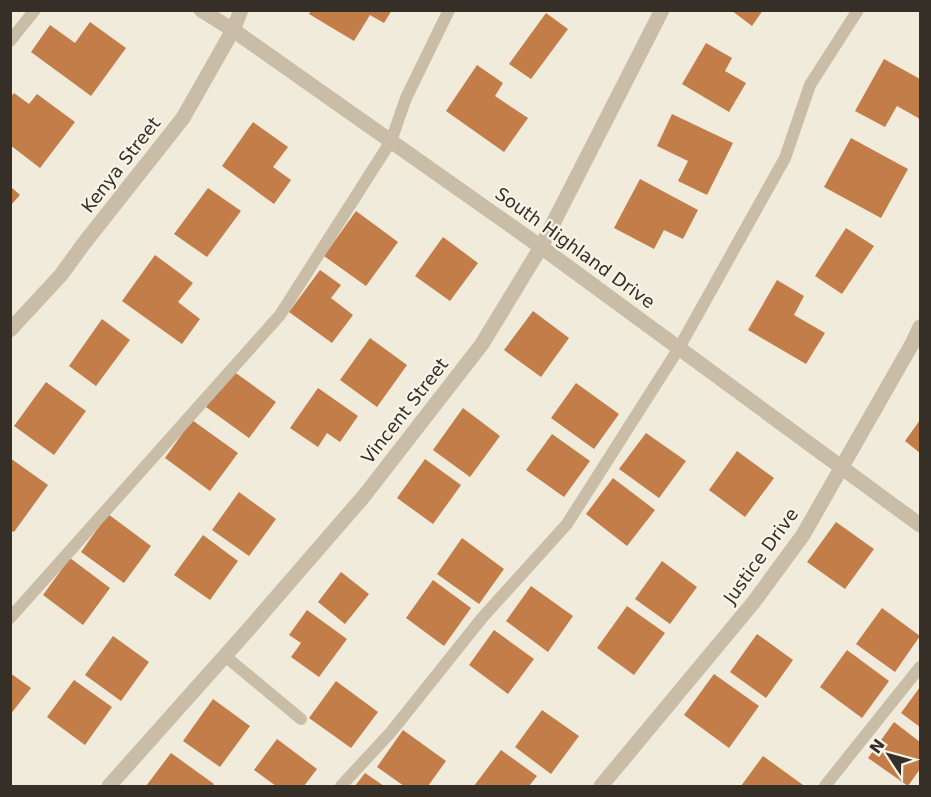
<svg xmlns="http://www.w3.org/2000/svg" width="931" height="797" font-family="'DejaVu Sans',sans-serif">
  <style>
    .building { fill: #c27d49 }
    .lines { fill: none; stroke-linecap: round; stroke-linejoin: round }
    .lane { stroke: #c9bda8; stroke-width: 12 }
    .street { stroke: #c9bda8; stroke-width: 15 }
    .labels { text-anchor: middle; stroke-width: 4.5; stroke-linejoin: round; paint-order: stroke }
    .street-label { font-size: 18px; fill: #362f28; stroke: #f9f4e8 }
  </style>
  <rect width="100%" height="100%" fill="#f1ebdc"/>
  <!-- building -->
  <path class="building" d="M311,10H392L384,23L370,15L354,41L309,14Z
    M731,10H763L752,26Z
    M546,13L568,29L531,79L509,64Z
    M90,22L126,48L91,96L31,52L50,25L75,43Z
    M706,43L732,58L725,71L746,83L729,112L682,84Z
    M884,59L920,79V119L897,106L885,127L855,111Z
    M477,65L503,83L495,96L528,118L504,152L446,111Z
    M14,93L29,104L37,94L75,122L40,168L10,145V98Z
    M672,114L733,143L707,195L678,181L688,161L657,146Z
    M253,122L288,147L273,167L291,180L274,204L222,166Z
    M851,138L908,169L881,218L824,187Z
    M640,179L698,210L683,239L664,230L654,249L614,228Z
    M10,186L20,195L10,206Z
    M208,188L241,211L207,257L174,234Z
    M356,211L398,242L366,286L324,256Z
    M846,228L874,246L842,294L815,276Z
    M443,237L478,263L450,301L415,276Z
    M155,255L193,283L178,302L200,319L182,344L122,301Z
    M320,270L341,285L331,298L353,315L332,343L289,312Z
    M777,280L804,296L794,315L825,333L806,364L748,330Z
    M533,311L569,338L541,377L504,350Z
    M102,319L130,340L96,386L69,366Z
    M370,338L407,365L377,407L340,380Z
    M233,371L276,402L249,438L206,407Z
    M46,382L86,411L54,455L14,426Z
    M576,383L619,414L594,449L551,418Z
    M318,388L358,416L340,442L327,433L318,447L290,428Z
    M463,408L500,436L470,477L433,450Z
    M192,420L238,453L210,491L165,458Z
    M920,420V453L905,441Z
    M646,433L686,461L659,498L619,469Z
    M552,434L590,461L564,497L526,470Z
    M737,451L774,478L745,517L709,490Z
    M10,458L48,485L14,532L10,530Z
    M425,459L461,485L433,524L397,498Z
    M613,478L655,510L627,546L586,514Z
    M239,492L276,519L249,556L212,530Z
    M108,514L151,546L124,583L81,552Z
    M836,522L874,549L845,589L807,562Z
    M203,535L238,561L210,600L174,575Z
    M462,538L504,569L479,604L437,574Z
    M70,558L110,588L83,625L43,595Z
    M662,561L697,587L670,624L635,599Z
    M341,572L369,594L345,624L318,602Z
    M433,580L471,608L444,646L406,618Z
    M531,586L573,616L548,652L506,621Z
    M627,606L665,633L634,675L597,648Z
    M882,608L920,636L895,672L856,644Z
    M307,610L347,639L319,677L291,657L301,643L289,635Z
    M494,630L534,659L508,694L469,665Z
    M757,634L793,660L766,698L730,672Z
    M113,636L149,662L121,701L85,675Z
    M847,650L889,681L862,718L820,687Z
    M10,673L31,688L10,715Z
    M714,674L759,706L729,748L684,715Z
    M74,680L112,707L85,745L47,717Z
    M336,681L378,712L351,748L309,718Z
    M920,687V727L901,713Z
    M213,699L250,726L220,767L183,741Z
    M542,710L579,736L551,774L515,747Z
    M894,722L920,742V769L908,786L868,758Z
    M403,730L446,761L428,786H404L377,767Z
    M277,739L317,769L304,786H276L254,770Z
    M501,750L537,776L529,786H474Z
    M171,753L214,784L213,786H146Z
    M763,756L803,785L802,786H741Z
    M365,773L384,786H355Z"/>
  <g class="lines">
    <!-- lane -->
    <path class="lane" d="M10,41L35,10
      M10,618L280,315L391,141L406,98L449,10
      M225,656L301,719
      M341,786L391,732L482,618L567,524L679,348L785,158L810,85L858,10
      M825,786L920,667"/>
    <!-- street -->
    <path class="street" d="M201,10L233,30L541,247L920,525
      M10,330L61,275L85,242L183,118L233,30L241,10
      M109,786L248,630L364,496L482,344L541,247L662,10
      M601,786L753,603L803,535L912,344L920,327"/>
  </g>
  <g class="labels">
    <!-- street labels -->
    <g class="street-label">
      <text transform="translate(121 165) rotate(-52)" y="6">Kenya Street</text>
      <text transform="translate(575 248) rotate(36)" y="6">South Highland Drive</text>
      <text transform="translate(405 411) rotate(-52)" y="6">Vincent Street</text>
      <text transform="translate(761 556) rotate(-54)" y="6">Justice Drive</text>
    </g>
  </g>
  <!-- border -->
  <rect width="931" height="797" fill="none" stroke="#362f28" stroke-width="24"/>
  <!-- north arrow -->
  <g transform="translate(889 755) rotate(306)" stroke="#f9f4e8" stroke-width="4.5" paint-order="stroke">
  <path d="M0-4.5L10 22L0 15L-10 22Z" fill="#362f28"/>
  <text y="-9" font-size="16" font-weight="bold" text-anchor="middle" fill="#362f28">N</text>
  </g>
</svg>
